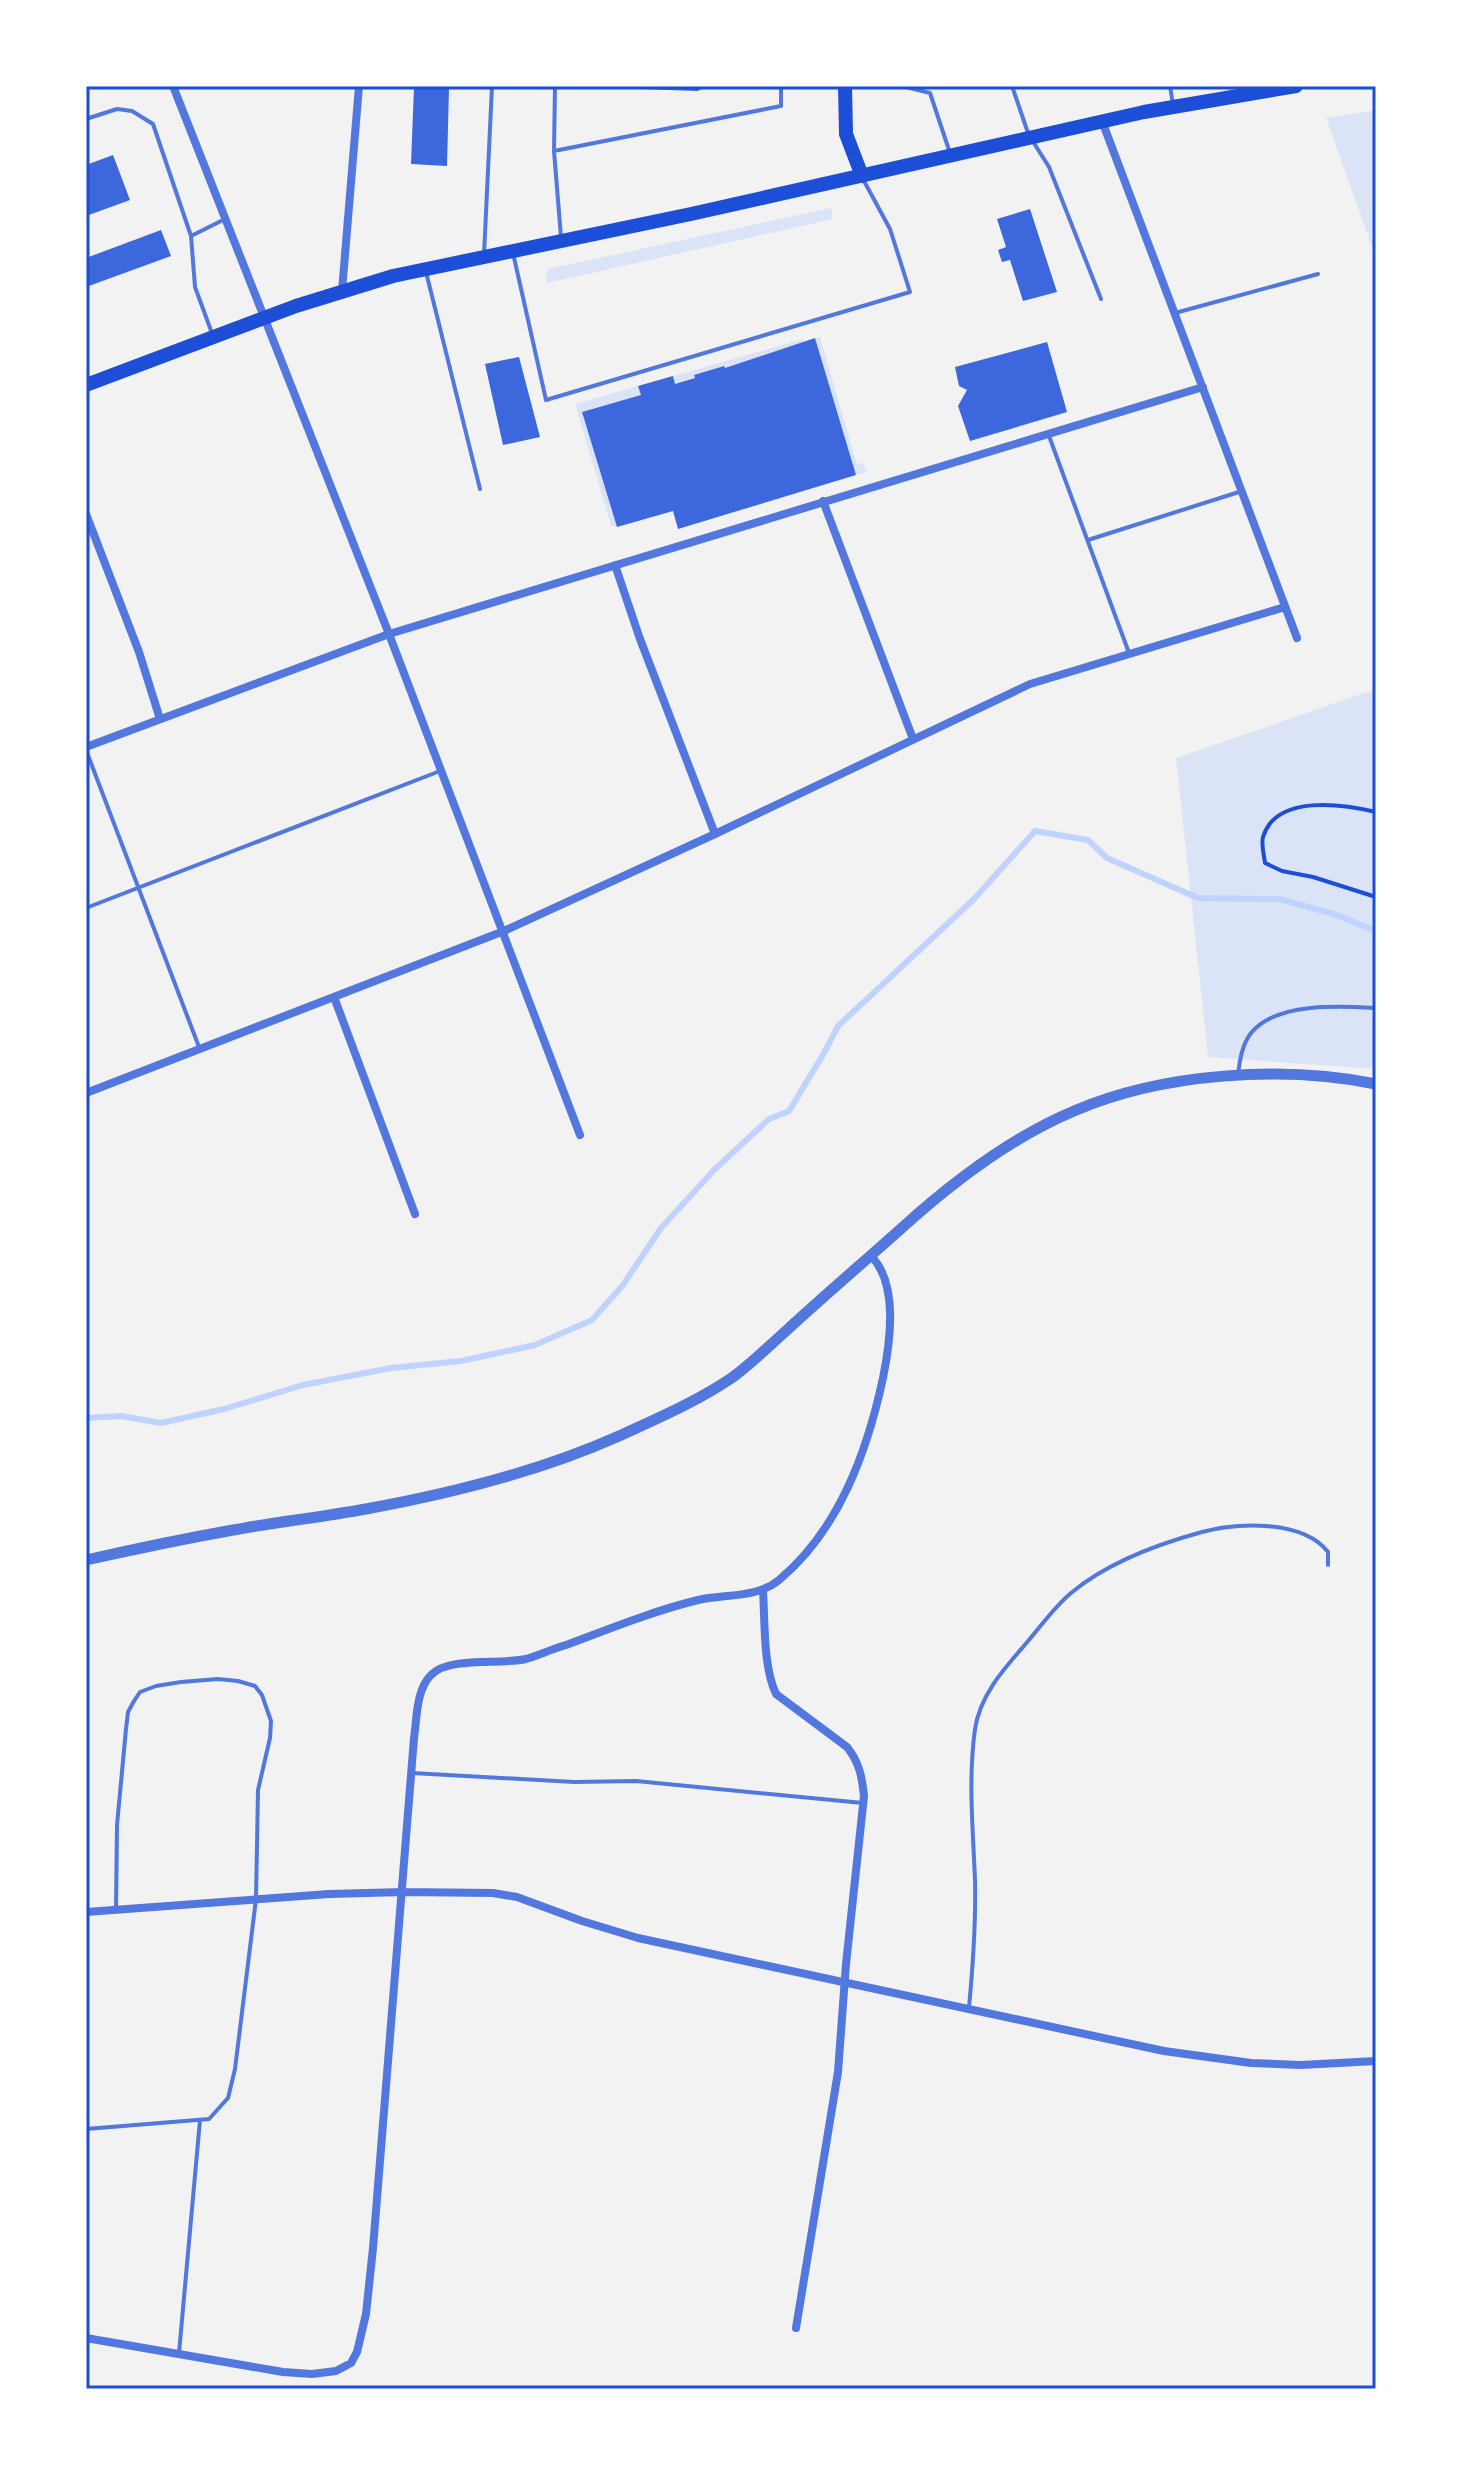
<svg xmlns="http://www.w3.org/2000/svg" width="1462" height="2475" font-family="'Public Sans',sans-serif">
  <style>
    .green { fill: #dbe4f7 }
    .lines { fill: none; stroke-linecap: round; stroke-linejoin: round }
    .stream { stroke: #bfd3fe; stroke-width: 6 }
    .building { fill: #3d67dc }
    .path { stroke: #1d4ed8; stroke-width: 4 }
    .service { stroke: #5277de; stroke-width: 4 }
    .minor { stroke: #5277de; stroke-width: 8 }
    .tertiary { stroke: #5277de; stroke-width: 11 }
    .primary { stroke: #1d4ed8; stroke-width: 14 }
    .neatline { fill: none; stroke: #1d4ed8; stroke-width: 3 }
  </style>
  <rect width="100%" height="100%" fill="#f2f2f2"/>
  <!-- green -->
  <path class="green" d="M1376,110V258L1326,118Z
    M831,208L833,219L547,283L546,275L548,269Z
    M820,337L857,464L863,463L867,472L856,475L815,338Z
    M804,339L805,341L725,368L723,366L695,375V378L675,384L673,376Z
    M638,386L641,395L582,412L617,527L611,525L575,404Z
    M1376,689V1069L1208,1057L1176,758Z"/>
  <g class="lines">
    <!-- stream -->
    <path class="stream" d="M86,1418L121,1416L161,1423L224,1409L303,1385L391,1368L461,1361L535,1345L592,1320L623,1285L661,1228L714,1170L769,1119L789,1111L824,1053L838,1026L974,899L1035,831L1088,840L1107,858L1198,898L1279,899L1334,914L1376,931"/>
  </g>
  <!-- building -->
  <path class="building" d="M639,86H706L698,91L639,89Z
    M414,87L449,88L447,166L411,164Z
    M113,155L130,200L86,216V165Z
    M1030,209L1057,292L1023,301L1010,260L1002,262L998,250L1006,247L997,219Z
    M161,230L171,256L86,287V258Z
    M815,338L856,475L678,529L673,511L617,527L582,412L641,395L638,386L673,376L675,384L695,378L694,375L724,366L725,368Z
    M1047,342L1067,412L970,441L958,406L967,390L959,386L955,367Z
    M519,357L540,437L503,445L485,364Z"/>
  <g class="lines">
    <!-- path -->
    <path class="path" d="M1376,812C1343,804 1276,794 1263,837C1261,844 1264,855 1265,863L1282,871L1313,877L1376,897"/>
    <!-- service -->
    <path class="service" d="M902,86L930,93L950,153
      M1012,86L1028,133
      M1170,86L1173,105
      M86,119L117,109L132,111L153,124L191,236L195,287L213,336
      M1032,140L1049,167L1101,299
      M554,151L555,86
      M191,236L225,219
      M561,237L554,151L781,106V86
      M513,253L546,400L910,292L890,229L864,181
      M484,255L492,86
      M426,272L480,489
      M1175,313L1318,274
      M1049,436L1129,653
      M1088,540L1242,491
      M86,750L199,1047
      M86,908L440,771
      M1238,1074C1240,1059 1242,1045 1251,1033C1276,1002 1340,1006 1376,1008
      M412,1773L574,1782L636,1781L863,1803
      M969,2007C973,1965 976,1923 975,1880C973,1830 968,1779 975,1729C980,1696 1002,1671 1023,1647C1039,1629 1053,1608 1071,1593C1108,1562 1158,1544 1202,1532C1238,1522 1303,1520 1328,1552V1565
      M86,2129L209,2119L228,2098L235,2069L256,1899L258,1790L270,1738L271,1721L262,1695L255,1686L238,1681L218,1679L181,1682L156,1686L140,1692L134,1701L128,1712L126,1729L117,1825L116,1909
      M179,2353L200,2120"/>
    <!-- minor -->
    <path class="minor" d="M173,86L389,634L580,1135
      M1102,121L1297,638
      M342,291L359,86
      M823,501L913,739
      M86,514L139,652L160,719
      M615,565L640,639L715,834
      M86,747L389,634L1203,387
      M334,997L415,1214
      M86,1093L504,931L715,834L1030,684L1285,607
      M763,1591C765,1621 763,1667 776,1694L847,1747C859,1762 862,1776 864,1796L846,1964L838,2072L796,2328
      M86,1912L329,1894L404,1892L493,1893L517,1897L582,1921L638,1938L1164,2051L1251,2063L1301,2065L1376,2061
      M86,2338L283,2372L312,2374L336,2371L351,2363L357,2352L366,2314L373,2248L414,1738C417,1718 416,1690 431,1675C449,1656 500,1665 526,1659C539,1655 552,1649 566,1645C609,1629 653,1611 698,1600C724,1594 758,1598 779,1580C839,1530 867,1452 883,1378C890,1343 899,1284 871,1256"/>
    <!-- tertiary -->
    <path class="tertiary" d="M86,1560C135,1549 183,1539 233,1530C277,1522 322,1517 366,1509C449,1494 543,1470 619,1436C658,1418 698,1401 733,1377C752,1363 769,1346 787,1330C825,1295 865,1261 904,1226C954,1181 1012,1137 1074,1111C1162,1073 1283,1065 1376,1084"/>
    <!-- primary -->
    <path class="primary" d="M845,86L846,134L862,176
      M86,385L296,306L393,276L691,214L1144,112L1296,86"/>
  </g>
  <!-- border -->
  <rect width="1462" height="2475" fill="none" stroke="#ffffff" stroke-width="176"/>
  <rect x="88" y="88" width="1286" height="2299" class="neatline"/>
</svg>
